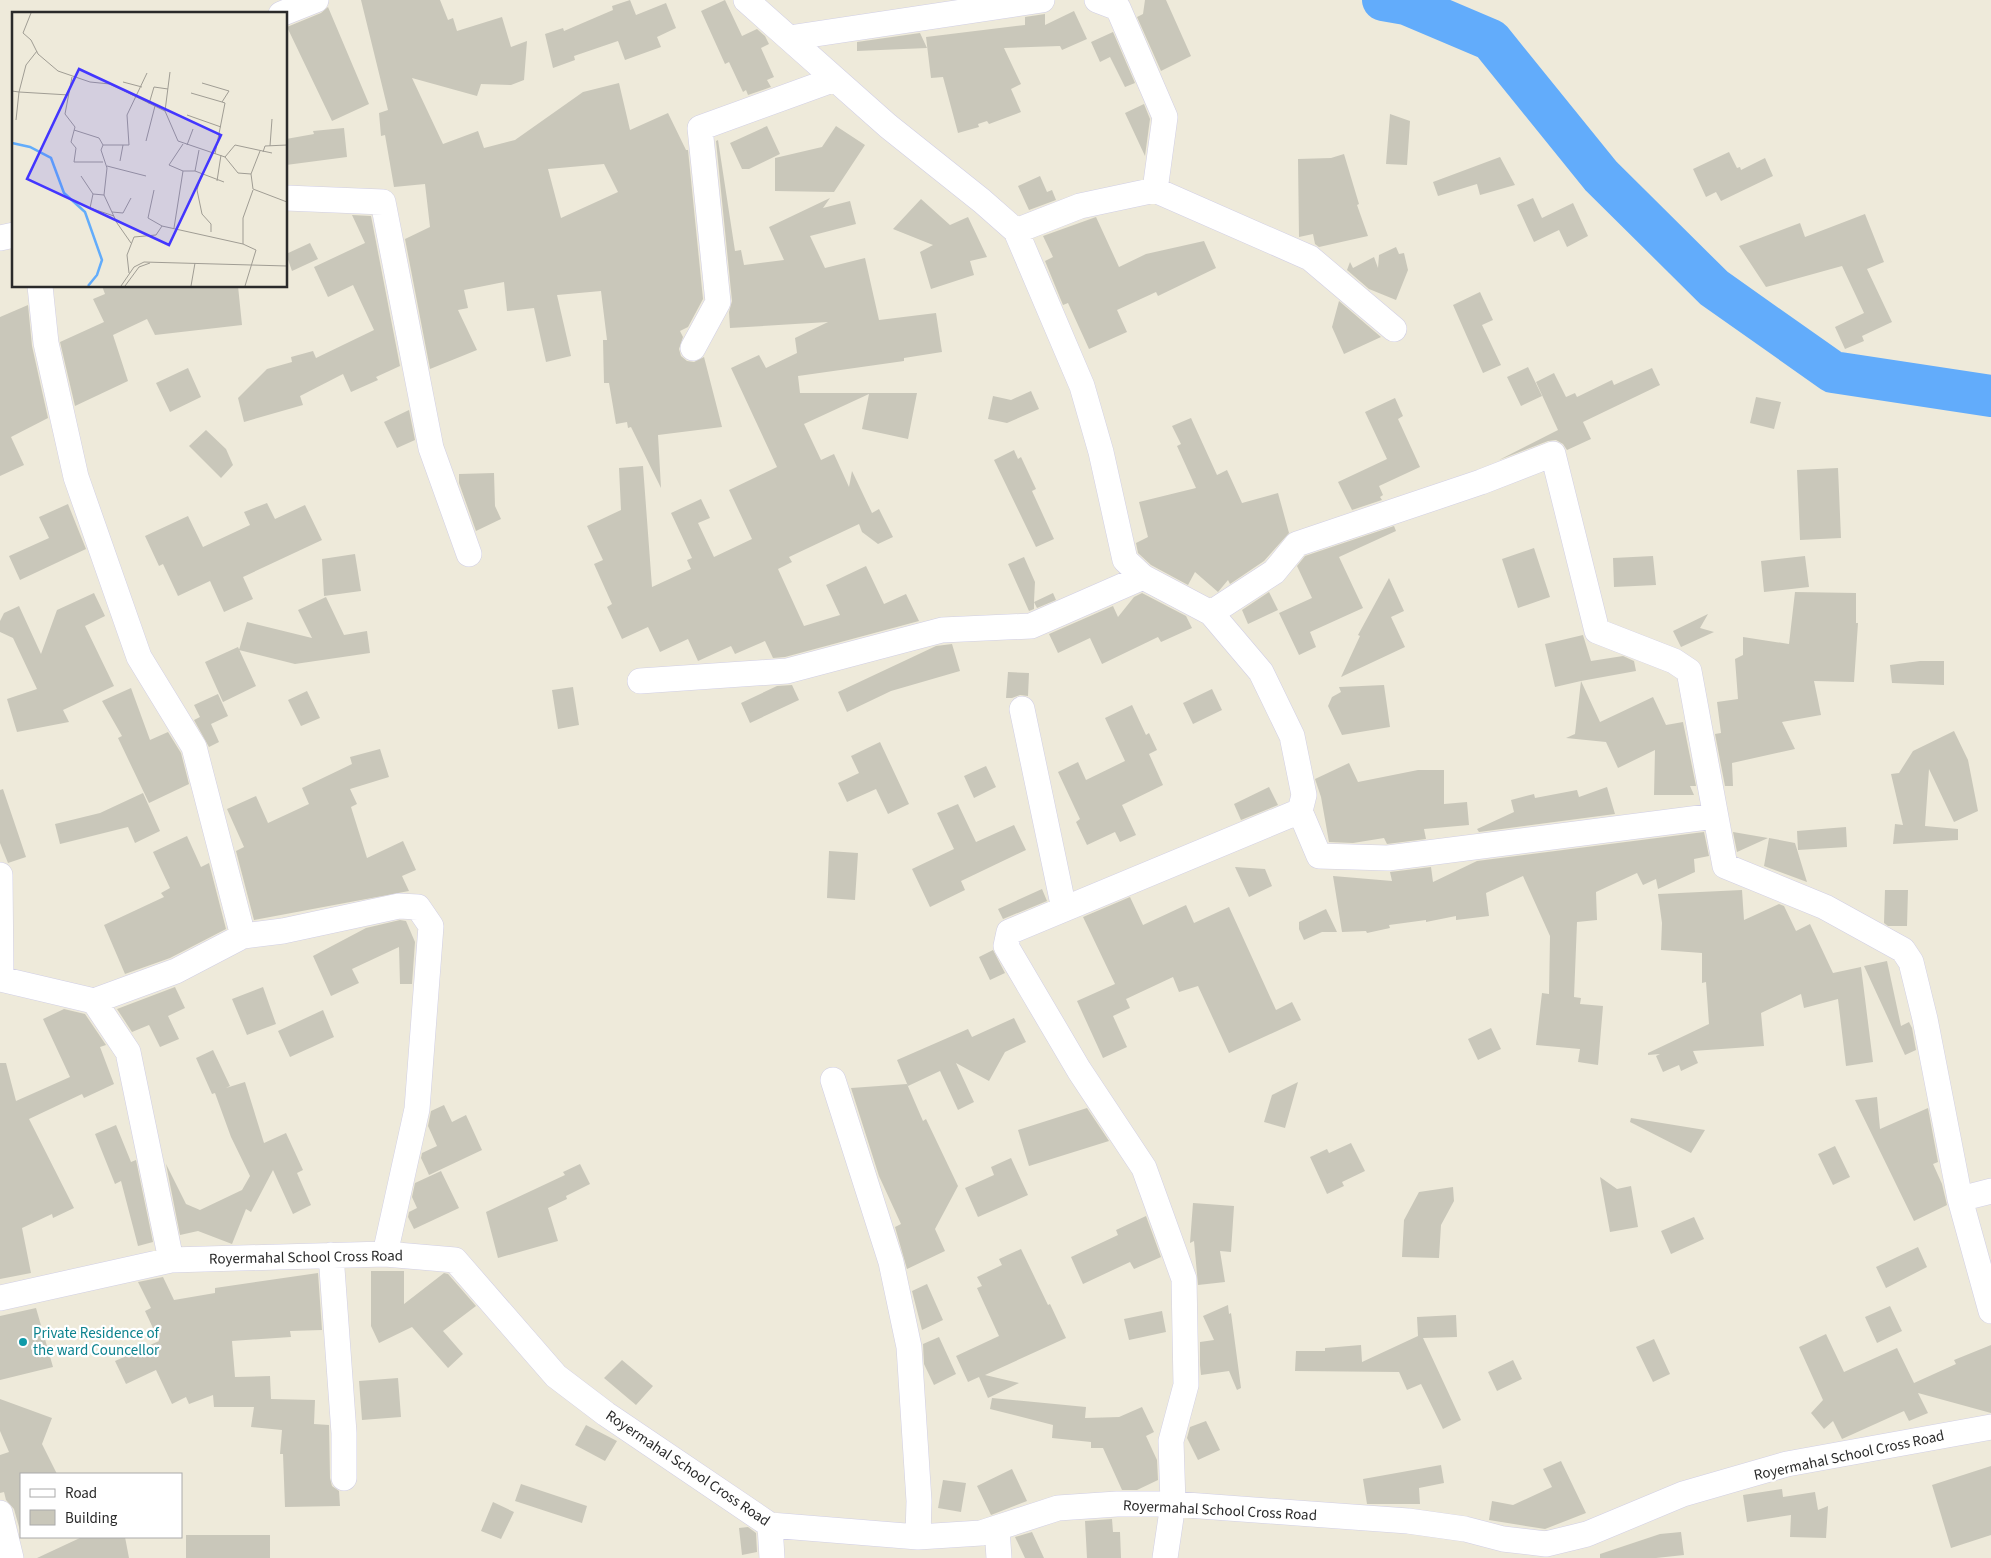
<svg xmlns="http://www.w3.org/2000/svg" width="1991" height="1558" font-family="'Source Sans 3',sans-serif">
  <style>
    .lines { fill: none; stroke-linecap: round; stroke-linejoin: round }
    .river { stroke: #62acfb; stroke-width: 42 }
    .building { fill: #c9c7ba; fill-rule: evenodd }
    .minor-casing { stroke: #d1cfe5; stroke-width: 26 }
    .minor { stroke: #fff; stroke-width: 25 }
    .culture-dot { fill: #0f9aa8; stroke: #fff; stroke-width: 2 }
    .labels { text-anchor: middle; stroke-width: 4.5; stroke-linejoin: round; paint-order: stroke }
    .street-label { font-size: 15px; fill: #2a2a2a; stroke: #fff }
    .culture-label { font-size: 15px; fill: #0d838f; stroke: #fff; text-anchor: start }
    .inset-river { fill: none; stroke: #62acfb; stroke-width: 2.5 }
    .inset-road { fill: none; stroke: #a09d94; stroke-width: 1 }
    .view { fill: #4336ff; fill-opacity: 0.15; stroke: #4336ff; stroke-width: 2.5 }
    .inset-edge { fill: none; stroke: #2a2a2a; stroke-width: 2.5 }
  </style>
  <rect width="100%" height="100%" fill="#eeeada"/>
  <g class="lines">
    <!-- river -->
    <path class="river" d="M1383,0L1406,4L1491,40L1601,176L1714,288L1833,372L1991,396"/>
  </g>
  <!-- building -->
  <path class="building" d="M361,0H440L448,20L453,18L457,31L502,17L511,47L527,41L524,80L511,85L481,84L477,96L412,78L443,144L478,131L484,148L515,140L583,92L619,83L630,130L668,113L686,150H688L703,299L688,327L680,331L683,337L679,349L681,356L687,361L694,362L704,357L722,427L658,435L661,488L631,427L628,428L627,422L616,424L609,383H604L603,340H607L601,291L557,295L571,356L546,362L534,308L507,311L504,282L464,290L468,308L458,310L477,350L430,369L405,239L430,227L425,184L394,187L385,135L381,136L379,113L388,110ZM604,164L618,192L561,218L548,169Z
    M630,0L636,15L666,3L676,28L657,37L661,47L625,60L618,41L574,56L575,60L553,68L545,34L563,28L564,31L613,10L612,6Z
    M725,0L742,36L757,29L765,36L769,44L761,48L774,77L767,80L771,87L748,95L746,90L743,92L729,62L725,64L701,11Z
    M1145,0H1166L1191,56L1161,71L1137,17L1143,14Z
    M328,7L369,104L332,121L287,27L321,13Z
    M1074,11L1087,39L1062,50L1060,46L1004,48L1021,84L1011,89L1021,112L989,124L987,121L978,124L979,127L958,133L943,77L931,78L926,37L1025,25V17L1045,14V25Z
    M1113,32L1135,83L1125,87L1110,57L1100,62L1091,42Z
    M920,33L927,48L857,51V42Z
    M1144,104L1150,119L1145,156L1125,113Z
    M1390,114L1410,121L1407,165L1386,164Z
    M767,126L780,154L749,169H742L730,143Z
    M836,126L865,145L834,192L775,191V158L822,147Z
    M344,128L347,157L286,165V139L314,134L313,131Z
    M718,140L735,251L741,250L744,265L784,260L769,227L830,198L823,208L850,201L856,224L810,236L825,268L865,258L879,320L936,313L942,352L904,358V361L798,376L800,393H917L908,439L862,429L869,394L804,424L821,460L834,454L849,487L852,471L872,513L879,509L893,537L878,544L862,532L859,524L789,557L792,562L778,569L804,626L840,615L826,585L866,566L884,604L906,594L919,621L785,657L773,658L765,641L735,654L731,646L698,661L688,639L660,652L648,627L622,639L607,607L612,604L594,564L603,560L587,526L621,510L619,468L643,466L652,587L691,569L687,560L692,558L671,513L701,499L710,518L698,523L714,557L752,539L729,490L777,467L731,368L759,355L766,368L797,353L795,338L828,322L730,328L729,312L732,301L716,141Z
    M1729,152L1737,168L1740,167L1741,170L1765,158L1773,176L1721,201L1716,192L1706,197L1693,169Z
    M1344,154L1359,204L1357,205L1368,236L1319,247L1315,244L1313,234L1299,237L1298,159L1331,158Z
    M1500,157L1515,185L1480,195L1477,184L1438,196L1433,182Z
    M1040,176L1047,192L1052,190L1056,200L1029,210L1018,186Z
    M1533,198L1542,218L1573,203L1588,236L1567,247L1559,230L1534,242L1517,205Z
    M921,199L950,225L968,217L987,257L970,261L974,275L931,289L920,252L933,245L893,229Z
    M1865,214L1884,262L1867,269L1892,322L1862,336L1864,341L1845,349L1835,327L1864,313L1842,266L1766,287L1739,246L1800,223L1805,237Z
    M352,215L371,216L400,366L376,377L378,380L351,392L343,374L300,396L303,405L244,422L238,398L267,369L292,362L291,357L313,351L316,358L374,330L353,285L328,297L314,267L365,243Z
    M1096,217L1119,267L1146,254L1204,241L1216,268L1158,296L1156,292L1117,310L1127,332L1089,349L1068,303L1063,305L1045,261L1053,257L1043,236Z
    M310,243L318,259L292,271L286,254Z
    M1396,247L1399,254L1404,253L1408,270L1396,300L1369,289L1347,270L1350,262L1353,268L1374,257L1378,268L1379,255Z
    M102,286H238L242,325L155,335L147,319L113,335L128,381L75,406L60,342L104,322L93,299L105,294Z
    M1480,292L1493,320L1482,325L1501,365L1483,373L1453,305Z
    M1339,301L1381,337L1344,354L1332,327Z
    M28,305L32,346L48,418L11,437L24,465L0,476V317Z
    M1528,367L1542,396L1521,406L1507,377Z
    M188,368L201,397L170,412L156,383Z
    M1652,368L1660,385L1583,422L1591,439L1567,450L1563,444L1556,440L1548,441L1499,460L1558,430L1536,382L1554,373L1566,397L1575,393L1577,397L1612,380L1614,385Z
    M1031,391L1039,409L1007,423L988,419L993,396L1011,400Z
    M1756,397L1781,402L1774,429L1750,423Z
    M1395,398L1403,416L1398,419L1420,467L1379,486L1383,495L1380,497L1382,500L1352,510L1338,482L1387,459L1365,412Z
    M409,410L415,440L397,448L384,422Z
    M1191,418L1217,475L1227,470L1242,503L1278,493L1289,533L1264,561L1230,584L1228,580L1218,592L1195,572L1188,585L1151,565L1138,553L1136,543L1148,537L1139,502L1196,488L1177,446L1181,444L1172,426Z
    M206,430L226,449L233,465L221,478L189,446Z
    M1014,450L1018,459L1021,457L1036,489L1032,491L1054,539L1036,547L994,460Z
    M1838,468L1841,538L1800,540L1797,470Z
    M494,473L495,506L501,519L476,531L459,483V474Z
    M267,503L275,519L305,505L322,540L243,577L253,599L224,612L210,581L178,596L163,564L159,566L145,536L188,516L203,547L250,525L244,512Z
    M68,504L86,549L20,580L9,556L49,538L39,517Z
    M1394,526L1396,531L1339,557L1363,608L1310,632L1316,647L1299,655L1279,613L1312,598L1297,566L1305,556Z
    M1534,548L1550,597L1518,608L1502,559Z
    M355,554L361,591L324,596L322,559Z
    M1653,556L1656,585L1614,587L1613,558Z
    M1805,556L1809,587L1764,592L1761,561Z
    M1024,557L1035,582L1034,602L1053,593L1056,600L1037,608L1034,602V609L1029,611L1008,564Z
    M1389,578L1404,611L1391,617L1405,647L1341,677L1360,636L1358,635Z
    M1269,592L1278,610L1248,624L1242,610Z
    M1795,592L1856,593V623H1858L1854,682L1814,681L1821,715L1782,722L1795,749L1732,763L1733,786H1725L1715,734L1721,733L1717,702L1738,699L1735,659L1743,655V637L1789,644Z
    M94,593L105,616L85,626L114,686L63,710L69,722L17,732L7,699L37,689L13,638L0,632V621L4,613L19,606L41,654L57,610Z
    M1142,593L1186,616L1192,628L1161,642L1158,637L1102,664L1090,638L1058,653L1049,634L1113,606L1118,617L1134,597Z
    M326,597L344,635L367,631L370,653L295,664L239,650L247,622L312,638L298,610Z
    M1708,614L1700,628L1714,632L1681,647L1673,631Z
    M1583,635L1591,661L1623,656L1634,661L1636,671L1581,681L1600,722L1653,697L1666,725L1683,722L1696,786H1690L1694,795H1654L1655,750L1618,768L1606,742L1566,738L1575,734L1581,681L1555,687L1545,644Z
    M952,644L960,671L891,691L847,712L838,692L936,646Z
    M238,647L256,686L223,702L205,662Z
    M1920,661H1944V685L1892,683L1890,665Z
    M1008,672L1029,673L1028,696L1020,695L1012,698H1006Z
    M792,685L799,700L750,723L741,703L777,686Z
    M1384,685L1390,727L1342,735L1328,706L1332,697L1341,692L1339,687Z
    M573,687L579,725L558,729L552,690Z
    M131,688L150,740L168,732L181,753L189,784L149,803L118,738L122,736L102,701Z
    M1212,689L1222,710L1193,724L1183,703Z
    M307,691L320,718L301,726L288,700Z
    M218,694L228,716L211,724L219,742L209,747L194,720L200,717L194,705Z
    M1132,705L1146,735L1149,733L1157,750L1149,754L1163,785L1122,805L1136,835L1120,842L1115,832L1087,845L1076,822L1080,819L1058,772L1078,762L1086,780L1125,761L1105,718Z
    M1954,731L1968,760L1978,811L1954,822L1929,769L1925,826L1958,829V840L1893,844L1895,824L1903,825L1891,774L1899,773L1913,751Z
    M880,742L909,804L888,814L876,789L847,802L838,783L859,773L851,756Z
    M380,749L389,777L350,789L357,804L351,807L367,858L403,841L416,870L402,876L409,891L254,920L236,851L244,847L227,809L256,796L268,823L309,804L302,788L352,764L350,757Z
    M1349,763L1358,782L1418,770H1444V804L1467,802L1469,825L1424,829L1426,839L1387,844L1384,838L1353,843L1329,842L1321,797L1315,779Z
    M986,766L996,787L974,798L964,776Z
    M1269,787L1278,805L1241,820L1234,804Z
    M1607,787L1615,814L1479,832L1477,829L1514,812L1511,800L1534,794L1535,798L1577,790L1579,797Z
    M3,789L26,857L8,863L0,843V790Z
    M143,793L160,831L135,843L128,827L60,844L55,824L100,813Z
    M958,804L976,842L1014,825L1026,850L961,881L965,890L930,907L912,869L954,849L937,813Z
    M1846,827L1847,847L1798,850L1797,831Z
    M1704,832L1709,856L1694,859L1695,872L1658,889L1656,879L1643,885L1637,873L1596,892L1597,920L1577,922L1574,997L1581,998L1580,1004L1603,1006L1598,1065L1578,1062L1580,1049L1536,1045L1542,993L1549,994L1550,936L1523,876L1486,893L1489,916L1456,920V916L1426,922V920L1389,925L1390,928L1367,933L1366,931L1342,932L1333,876L1392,881L1390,872L1431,867L1433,882L1477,861Z
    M1733,832L1768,838L1737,852Z
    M187,836L201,867L209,863L226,929L170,958L125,974L104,925L164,897L161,893L170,888L153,852Z
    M1769,838L1795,843L1807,882L1764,866Z
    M829,851L858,853L855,900L827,898Z
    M1235,867L1265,869L1272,886L1249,897Z
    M1042,889L1047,901L1003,919L998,909Z
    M1742,890L1744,920L1779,904L1784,906L1796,931L1810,924L1833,973L1861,967L1873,1062L1846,1066L1838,999L1804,1008L1801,994L1761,1013L1764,1046L1693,1051L1698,1063L1681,1071L1679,1065L1663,1072L1656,1056L1660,1054L1648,1055V1053L1709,1024L1706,982L1702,983V953L1661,950L1662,923L1658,894Z
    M1885,890H1908L1907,926H1888L1884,923Z
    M1130,897L1143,925L1186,905L1194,923L1229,907L1276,1010L1292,1002L1301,1020L1229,1053L1198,986L1179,992L1173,977L1126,999L1130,1008L1113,1016L1127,1047L1103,1058L1077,1001L1115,984L1083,917Z
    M1326,909L1337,932H1322L1304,940L1299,929V922Z
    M400,920L406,921L415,942L412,984H400L399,947L352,969L359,983L331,996L313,956L366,928Z
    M993,950L1005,973L990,980L979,957Z
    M1887,961L1901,1026L1909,1022L1912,1028L1916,1050L1905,1055L1864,966Z
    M175,987L185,1008L168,1016L179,1039L160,1047L149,1025L132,1032L117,1009Z
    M263,987L276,1024L247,1035L232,999Z
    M64,1009L85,1014L106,1045L100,1047L114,1084L84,1098L82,1094L29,1119L74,1208L53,1218L52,1214L22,1228L31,1273L0,1279V1063H6L16,1101L70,1077L43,1019Z
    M323,1010L334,1037L290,1057L278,1031Z
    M1014,1018L1026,1042L1005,1052L989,1081L956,1063L974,1102L958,1110L940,1071L908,1086L897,1060L968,1029L972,1037Z
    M1491,1028L1501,1049L1478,1060L1468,1039Z
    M213,1050L230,1086L226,1088L245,1082L264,1143L286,1133L303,1170L297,1173L311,1205L293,1214L273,1170L251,1212L246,1209L232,1244L198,1231L180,1235L166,1164L186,1204L200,1210L242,1190L250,1176L231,1137L215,1093L212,1094L196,1058Z
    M1298,1082L1285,1128L1264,1122L1272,1095Z
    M907,1084L923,1121L926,1119L958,1186L935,1229L945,1251L907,1269L895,1227L901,1224L879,1176L851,1088Z
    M1877,1097L1880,1129L1928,1108L1938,1162L1933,1164L1942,1184L1947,1205L1914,1221L1855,1100Z
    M444,1105L452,1122L466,1115L482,1150L429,1175L421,1158L422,1153L437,1146L428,1126L431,1111Z
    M1087,1108L1109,1141L1029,1166L1018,1130Z
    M1631,1118L1705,1130L1691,1153L1630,1122Z
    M116,1125L131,1162L136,1160L153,1242L138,1246L121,1181L115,1184L95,1134Z
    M1351,1143L1365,1171L1342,1182L1344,1186L1327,1194L1310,1157L1327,1149L1329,1153Z
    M1835,1146L1850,1177L1833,1185L1818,1154Z
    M1011,1158L1028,1195L978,1217L965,1188L994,1175L991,1167Z
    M580,1164L590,1184L566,1196L567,1199L548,1208L558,1241L498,1258L486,1212L565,1175L563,1172Z
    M441,1171L459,1208L414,1229L408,1217L409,1212L417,1208L412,1197L415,1183Z
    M1600,1177L1617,1189L1631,1186L1638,1227L1610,1232Z
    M1453,1187L1454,1201L1441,1225L1439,1258L1402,1257L1404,1220L1419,1192Z
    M1193,1203L1234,1206L1231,1252L1220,1251L1225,1282L1198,1285L1194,1241L1190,1243Z
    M1146,1216L1161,1257L1134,1269L1130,1262L1083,1284L1071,1257L1118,1235L1116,1230Z
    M1694,1217L1704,1239L1671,1254L1661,1231Z
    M1918,1247L1927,1267L1886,1288L1876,1267Z
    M1021,1249L1048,1305L1050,1304L1066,1338L985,1375L1019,1383L988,1398L979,1377L968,1382L956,1356L999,1336L977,1288L982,1286L977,1277L1002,1265L999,1259Z
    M371,1271H404V1304L444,1273L448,1274L476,1306L443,1331L463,1354L448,1368L412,1327L379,1343L371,1326Z
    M318,1273L322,1330L290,1331L291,1337L232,1341L235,1377L270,1376L271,1399L315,1400L314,1424L329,1425L330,1478L332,1486L339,1491L340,1506L285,1507L283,1454H280L282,1430L251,1427L254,1407H214L213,1395L189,1404L186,1397L172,1404L156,1370L126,1384L115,1361L159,1341L145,1311L151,1308L138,1282L163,1277L174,1300L215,1293V1288Z
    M927,1284L943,1320L922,1330L912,1291Z
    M1228,1305L1229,1314L1231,1313L1241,1388L1237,1390L1229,1371L1201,1375L1200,1365V1342L1214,1340L1203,1316Z
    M1890,1306L1902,1331L1877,1343L1865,1317Z
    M36,1308L53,1367L0,1380V1316Z
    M1162,1311L1166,1332L1129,1340L1124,1319Z
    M1456,1315L1457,1337L1423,1338L1461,1420L1443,1429L1421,1384L1407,1390L1399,1372L1295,1371L1296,1351H1325V1348L1361,1345L1362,1362L1418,1336L1417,1317Z
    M1826,1334L1844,1372L1897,1348L1914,1383L1956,1364L1954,1360L1991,1345V1413L1918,1393L1928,1413L1909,1421L1904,1411L1842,1439L1833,1421L1824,1429L1811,1413L1823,1400L1799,1347Z
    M939,1337L956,1374L934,1385L924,1364L923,1344Z
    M1654,1339L1670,1374L1653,1382L1636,1347Z
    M622,1360L653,1386L636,1405L604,1378Z
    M1513,1360L1522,1379L1497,1391L1488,1372Z
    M398,1378L401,1417L362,1420L359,1381Z
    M992,1398L1086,1407L1085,1418L1119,1417L1142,1407L1154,1432L1146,1436L1157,1460L1158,1480L1137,1490H1122L1103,1448H1091V1442L1052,1438L1053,1425L990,1409Z
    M0,1399L52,1418L42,1444L57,1474H21V1534L14,1509L6,1500L4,1492L0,1493V1455L9,1452L0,1431Z
    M1206,1421L1220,1450L1198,1460L1187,1438L1190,1427Z
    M586,1425L617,1441L605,1461L575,1445Z
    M1561,1461L1586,1513L1545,1529L1489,1520L1492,1501L1513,1505L1552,1487L1543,1469Z
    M1441,1465L1444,1483L1419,1488L1420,1504H1367L1363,1479Z
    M1991,1466V1535L1951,1548L1932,1485Z
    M1012,1469L1027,1501L991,1515L977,1486Z
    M943,1480L966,1483L961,1512L938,1508Z
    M521,1484L587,1506L582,1523L515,1501Z
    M1782,1489L1783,1497L1815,1492L1818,1510L1828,1506L1826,1538L1790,1537L1791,1515L1747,1522L1743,1495Z
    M493,1502L514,1512L501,1539L481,1531Z
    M1112,1519L1113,1532H1120L1121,1558H1087L1085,1521Z
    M748,1527L756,1533L757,1552L742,1555L739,1528Z
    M1032,1532L1044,1558H1025L1015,1537Z
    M1681,1532L1684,1555L1656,1558H1600V1554L1660,1534Z
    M186,1535H270V1558H186Z
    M82,1537H125L129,1558H37Z"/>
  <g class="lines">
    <!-- minor casing -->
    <g class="minor-casing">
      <path id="minor" d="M746,0L888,126L982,201L1016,231L1082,386L1101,452L1125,560L1143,577L1211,613L1261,672L1292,736L1304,795L1300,811L1009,932L1006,946L1079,1070L1144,1168L1184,1279L1186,1385L1171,1441L1173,1504L1165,1558
        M1097,0L1118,8L1165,117L1155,190
        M281,14L316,0
        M789,38L1042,0
        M286,198L383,202L431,448L469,554
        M1016,231L1080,206L1155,190L1310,258L1394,329
        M0,238L14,235
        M40,286L46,343L76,477L139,657L194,747L243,936L176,971L94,1001L128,1052L171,1260
        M693,348L718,302L700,128L835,79
        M1211,613L1274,572L1297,544L1481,482L1553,454L1597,631L1674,661L1689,671L1725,866L1825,907L1903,950L1911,962L1925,1019L1960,1199L1991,1311
        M640,681L787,671L942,630L1031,626L1143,577
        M1022,709L1064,909
        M1300,811L1319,856L1388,858L1715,816
        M0,875L1,979
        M243,936L283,931L399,906L418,907L431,926L417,1109L385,1254
        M0,979L94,1001
        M833,1080L891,1262L909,1347L919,1501L918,1537
        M1960,1199L1991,1191
        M331,1255L344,1433V1478
        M0,1298L171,1260L385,1254L455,1260L556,1376L606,1414L770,1525L918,1537L981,1533L1058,1508L1117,1504H1173L1408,1521L1465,1529L1503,1539L1546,1544L1587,1534L1683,1494L1787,1464L1991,1427
        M0,1513L11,1558
        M770,1525L772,1558
        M997,1528L999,1558"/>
    </g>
    <!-- minor -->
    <use href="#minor" class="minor"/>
  </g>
  <!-- markers -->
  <circle class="culture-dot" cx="23" cy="1342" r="5"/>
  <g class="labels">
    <!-- street labels -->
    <g class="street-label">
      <text transform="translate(306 1257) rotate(-1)" y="5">Royermahal School Cross Road</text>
      <text transform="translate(1849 1455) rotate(-12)" y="5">Royermahal School Cross Road</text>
      <text transform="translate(688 1468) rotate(34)" y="5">Royermahal School Cross Road</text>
      <text transform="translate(1220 1510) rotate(3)" y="5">Royermahal School Cross Road</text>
    </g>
    <!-- culture labels -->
    <g class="culture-label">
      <text x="33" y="1338">Private Residence of<tspan x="33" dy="17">the ward Councellor</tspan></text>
    </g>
  </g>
  <!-- overview -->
  <g transform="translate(12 12)">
    <rect width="275" height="275" fill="#eeeada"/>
    <path class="inset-river" d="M0,131L18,135L39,146L52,181L73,200L90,248L85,263L76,274"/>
    <path class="inset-road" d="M19,1L11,21L19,28L26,42L46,59L78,70L98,72L153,99L166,129L213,145L226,161L239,162L241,177L275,190M60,65L53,102L63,115L59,130L64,136L62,150H91M111,70L130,75M190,71L217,79L210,90L213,91L203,142M0,79L7,80L14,53L25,39M179,81L210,90M137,92L142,75L156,77M153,99L158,60M175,103L209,115M4,108L7,80L57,83M62,118L87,126L91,133M134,129L143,94M171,132L157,153L171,159M175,133L181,117M258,134L260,107M251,140L253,134L275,133M213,145L223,133L260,141M108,149L111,133M95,154L134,164M183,159L212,170M239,162L248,139M69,164L81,182L92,183M189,164L185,178L190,202L199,212V220M205,169L209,143M142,178L136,206L150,214M81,182L78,196L102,204M100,200L111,201L119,186M162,216L171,159H183L187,138M119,231L105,211L92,183L95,156L89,138L91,133H117L115,103L135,61M231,232V206L241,178M117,261L115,243L122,225L144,223L150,214L231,232L244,238L233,274M109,274L122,255L132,250L275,254M113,274L127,255L138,251M179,274L183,251"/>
    <path class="view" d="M67,57L209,123L157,233L15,167Z"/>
    <rect width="275" height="275" class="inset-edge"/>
  </g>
  <!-- legend -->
  <rect x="20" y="1473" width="162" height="65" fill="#ffffff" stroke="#aaaaaa"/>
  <rect x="30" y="1489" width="25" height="8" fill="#ffffff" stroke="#aaaaaa"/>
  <text x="65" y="1498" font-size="15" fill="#2a2a2a">Road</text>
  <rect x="30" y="1510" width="25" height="15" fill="#c9c7ba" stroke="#aaaaaa"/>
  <text x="65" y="1523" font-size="15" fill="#2a2a2a">Building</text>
</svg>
